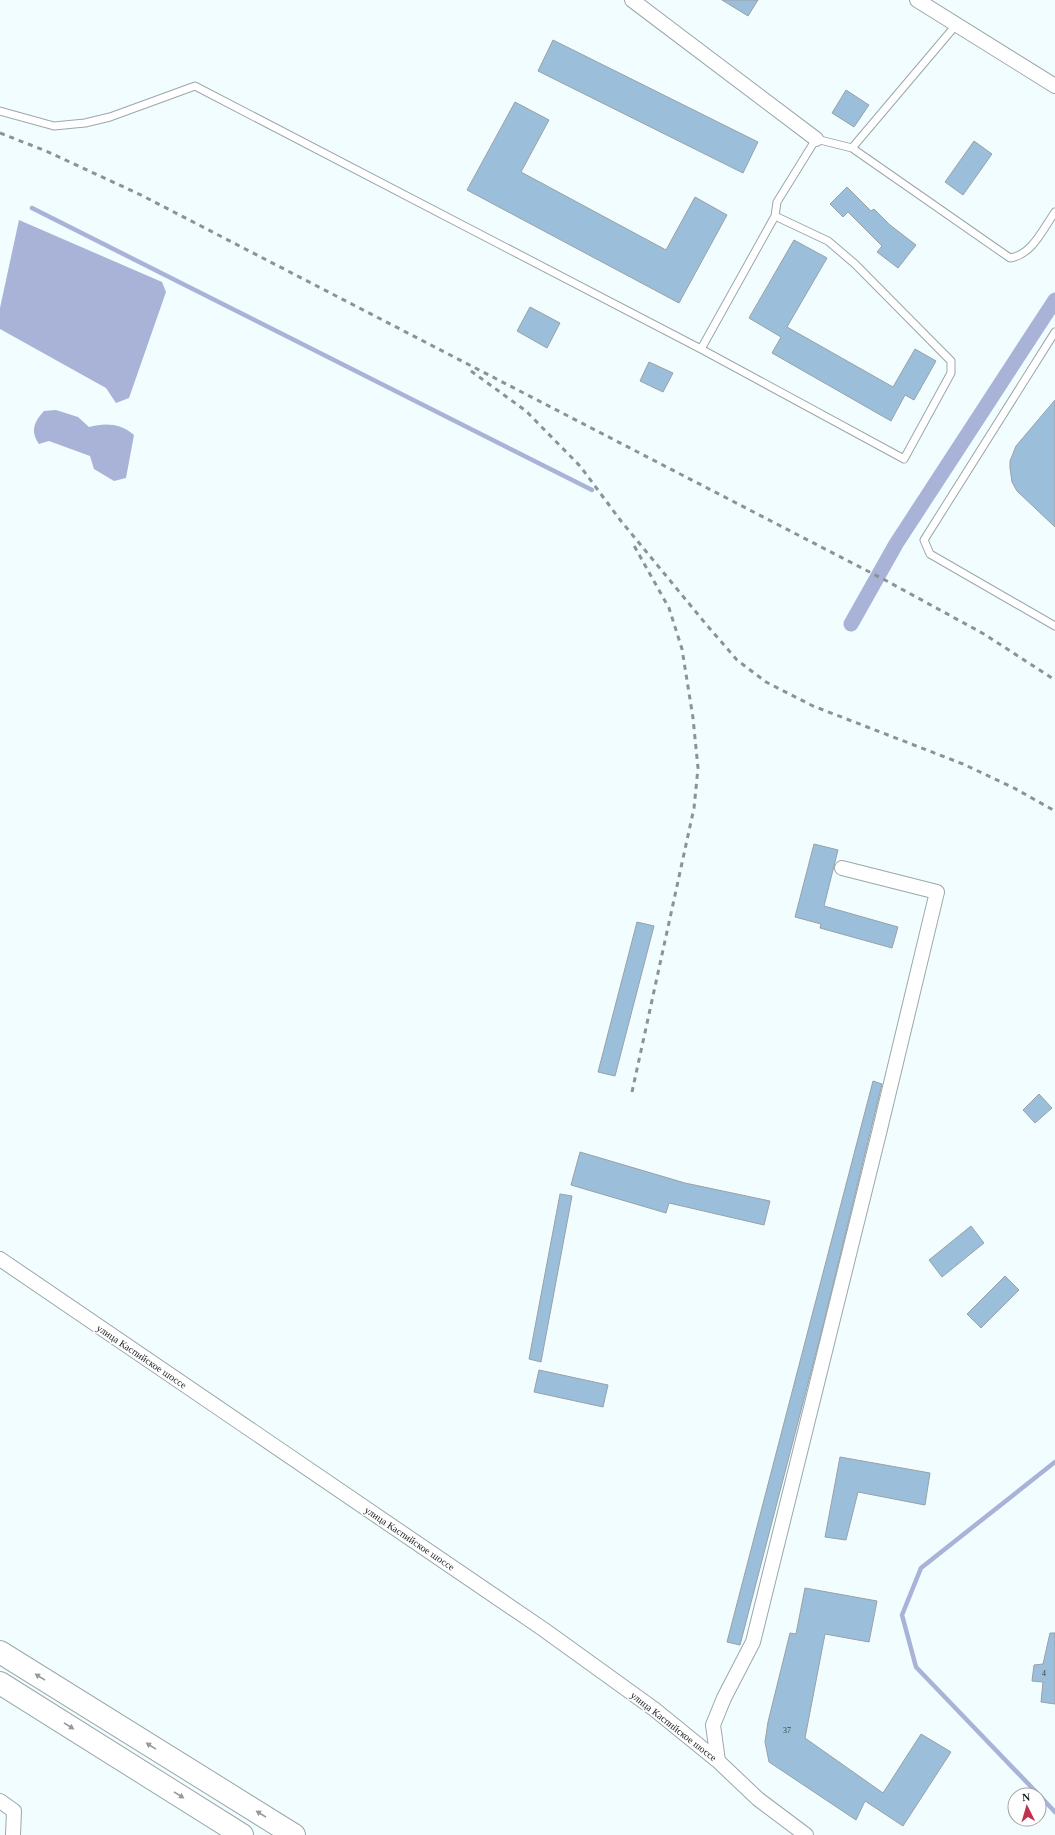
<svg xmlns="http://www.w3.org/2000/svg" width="1055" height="1835" font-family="'Times New Roman',serif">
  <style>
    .water { fill: #a9b2d7 }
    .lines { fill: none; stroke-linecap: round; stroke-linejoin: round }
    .stream { stroke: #a9b2d7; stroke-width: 4.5 }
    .canal { stroke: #a9b2d7; stroke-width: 15 }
    .building { fill: #9bbfda; stroke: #99a1a7 }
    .service-casing { stroke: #9ca7a9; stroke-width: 9 }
    .minor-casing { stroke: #9ca7a9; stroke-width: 16 }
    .primary-casing { stroke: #9ca7a9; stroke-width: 24 }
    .service { stroke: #fff; stroke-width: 7 }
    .minor { stroke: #fff; stroke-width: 14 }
    .primary { stroke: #fff; stroke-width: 22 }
    .rail { stroke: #8b9394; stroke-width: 3; stroke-dasharray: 5 5; stroke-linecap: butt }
    .oneway { fill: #979899 }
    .labels { text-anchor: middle; stroke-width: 3; stroke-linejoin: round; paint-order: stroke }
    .number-label { font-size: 8px; fill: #38444c }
    .street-label { font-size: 10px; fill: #171b1c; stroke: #fff }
  </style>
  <rect width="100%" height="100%" fill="#f1fdff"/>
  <!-- water -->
  <path class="water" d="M19,220L162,282L166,292L129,398L116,403L106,388L0,329V308Z
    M56,410L78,417L89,427C105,423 120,423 134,435L126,478L114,481L94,469L90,456L49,441L39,444C30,431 34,422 44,411Z"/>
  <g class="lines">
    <!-- stream -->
    <path class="stream" d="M32,208L592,490
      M1039,1795L916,1667L902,1615L921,1568L1055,1462
      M1039,1795L1055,1812"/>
    <!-- canal -->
    <path class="canal" d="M851,624L896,544L1055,300"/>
  </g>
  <!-- building -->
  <path class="building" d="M722,0H758L748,16Z
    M553,40L758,142L743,173L538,71Z
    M846,90L869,105L854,127L832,113Z
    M515,102L549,120L521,172L666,250L695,197L727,215L679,303L467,190Z
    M974,141L992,154L963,195L945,182Z
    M847,187L871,211L874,209L890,225L916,245L898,268L877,252L882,246L848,212L843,217L830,204Z
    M794,240L827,258L787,327L893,387L915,349L936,361L914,400L905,395L891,421L772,353L781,337L749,318Z
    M530,307L560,323L547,348L517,331Z
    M649,362L673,373L663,392L640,381Z
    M1055,400V527L1017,491L1012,482L1010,468V461L1016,446Z
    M814,844L838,850L824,906L898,927L892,948L820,928L821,924L795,917Z
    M637,922L654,926L615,1076L598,1072Z
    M873,1081L882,1084L823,1326L740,1645L727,1642Z
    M1039,1094L1052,1108L1035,1123L1023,1110Z
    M580,1152L685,1183L770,1201L764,1225L669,1203L666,1213L571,1185Z
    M560,1194L572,1196L541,1362L529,1359Z
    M971,1226L984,1243L942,1277L929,1260Z
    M1005,1276L1019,1290L981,1328L967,1314Z
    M539,1370L608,1385L603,1407L534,1392Z
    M840,1457L930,1473L925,1505L858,1492L846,1540L825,1537Z
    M805,1588L877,1601L869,1642L825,1634L805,1738L883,1793L921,1734L951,1752L903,1826L865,1801L856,1820L769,1762L765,1742L768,1722L790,1633L796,1634Z
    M1050,1633H1055V1704L1041,1702L1043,1682L1032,1681L1034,1665L1043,1664Z"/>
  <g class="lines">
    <!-- service casing -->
    <g class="service-casing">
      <path id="service" d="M0,111L54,126L85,123L110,117L195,86L701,349L904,459L951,373V361L855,264L828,241L775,216
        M852,148L1010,258C1032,255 1043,229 1055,212
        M1055,332L924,540L930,554L1055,626
        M701,349L775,216L777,202L816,139L852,148L956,25"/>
    </g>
    <!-- minor casing -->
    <g class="minor-casing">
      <path id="minor" d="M632,0L816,139
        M917,0L1055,86
        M0,1259L543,1629L654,1709L718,1761L758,1799L806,1835
        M718,1761L713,1725L724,1698L753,1642L880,1129L937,892L842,868
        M0,1801L14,1811L13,1835"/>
    </g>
    <!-- primary casing -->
    <g class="primary-casing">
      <path id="primary" d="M0,1652L294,1835
        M0,1683L242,1835"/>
    </g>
    <!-- service -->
    <use href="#service" class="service"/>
    <!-- minor -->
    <use href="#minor" class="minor"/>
    <!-- primary -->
    <use href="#primary" class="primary"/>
    <!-- rail -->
    <path class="rail" d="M0,133L46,151L141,195L885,580L984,634L1055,680
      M471,371L526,411L580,466L621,521L705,623L737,660L766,682L813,706L963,764L1014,788L1055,811
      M632,1092L694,808L698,768L693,718L682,649L669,608L632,542"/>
  </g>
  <!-- one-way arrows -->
  <defs><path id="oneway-solid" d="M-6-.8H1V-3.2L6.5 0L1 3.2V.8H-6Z"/></defs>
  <g class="oneway">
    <use href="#oneway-solid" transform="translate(40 1677) rotate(-148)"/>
    <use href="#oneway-solid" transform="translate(69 1726) rotate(32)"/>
    <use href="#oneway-solid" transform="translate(151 1746) rotate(-148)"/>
    <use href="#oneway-solid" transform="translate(179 1795) rotate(32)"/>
    <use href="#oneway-solid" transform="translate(261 1814) rotate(-148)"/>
  </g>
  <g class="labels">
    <!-- number labels -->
    <g class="number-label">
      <text x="1044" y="1676">4</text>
      <text x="787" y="1733">37</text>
    </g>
    <!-- street labels -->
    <g class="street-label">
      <text transform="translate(142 1356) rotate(34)" y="4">улица Каспийское шоссе</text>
      <text transform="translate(410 1538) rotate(34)" y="4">улица Каспийское шоссе</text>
      <text transform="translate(674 1726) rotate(38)" y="4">улица Каспийское шоссе</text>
    </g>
  </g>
  <!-- north arrow -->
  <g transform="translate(1027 1807) rotate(355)"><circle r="19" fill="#ffffff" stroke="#a2a4a4"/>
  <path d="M0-3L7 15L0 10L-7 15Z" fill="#c1314c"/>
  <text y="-6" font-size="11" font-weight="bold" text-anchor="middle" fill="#171b1c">N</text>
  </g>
</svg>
